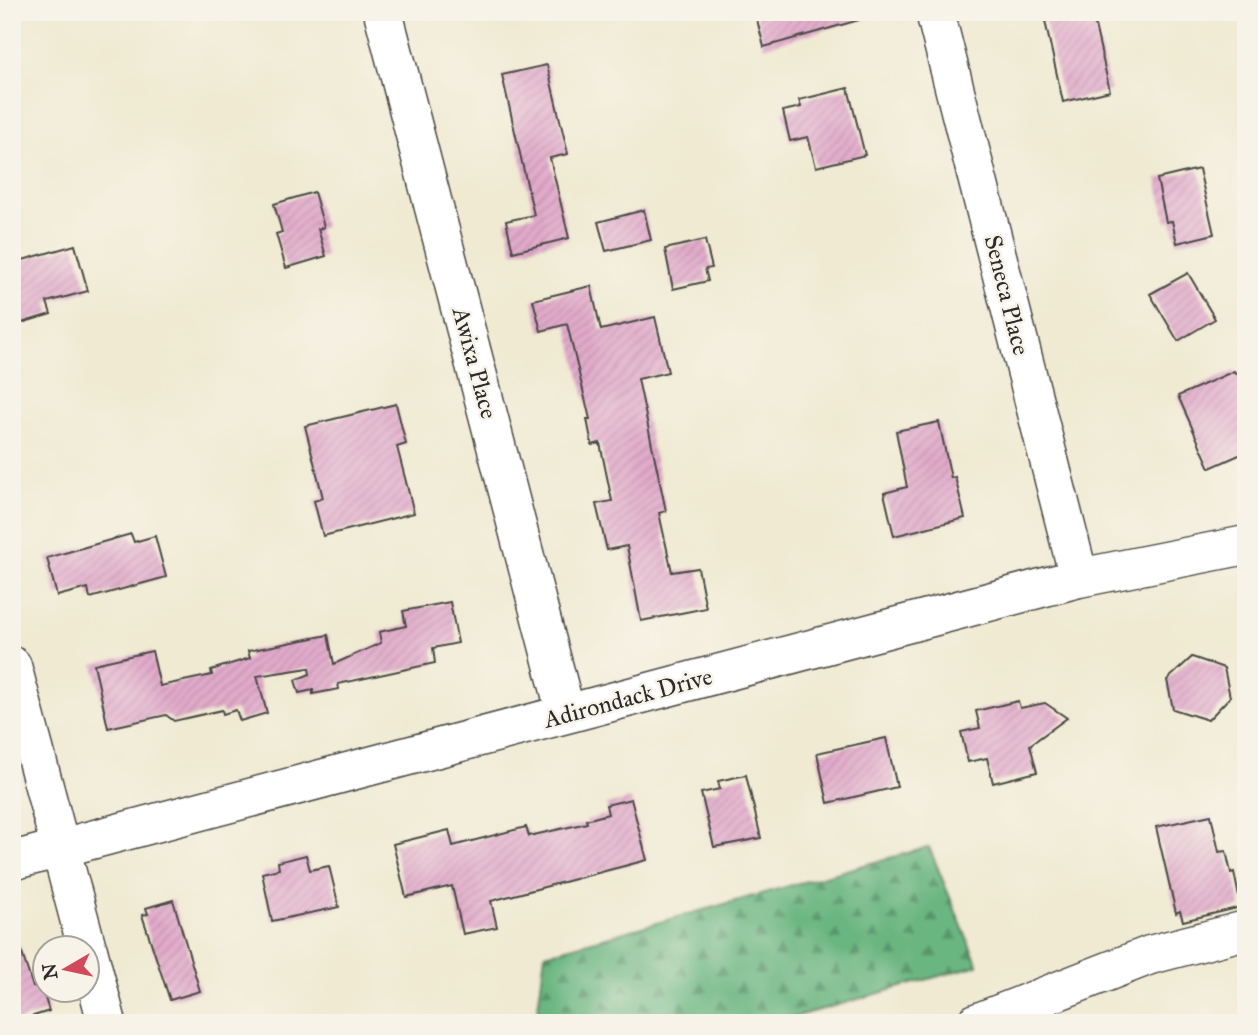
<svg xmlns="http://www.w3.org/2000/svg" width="1258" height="1035" font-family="'IM FELL Great Primer',serif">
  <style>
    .forest { fill: url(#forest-firs); stroke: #4a7056; stroke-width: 2 }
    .building { fill: url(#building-hatch) }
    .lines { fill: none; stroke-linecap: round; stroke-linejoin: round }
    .minor-casing { stroke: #494844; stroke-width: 41 }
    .minor { stroke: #fff; stroke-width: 38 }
    .labels { text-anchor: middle; stroke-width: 5; stroke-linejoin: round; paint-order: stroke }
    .street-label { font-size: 24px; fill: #2b2b2b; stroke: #f7f3e8 }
  </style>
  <defs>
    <pattern id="forest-firs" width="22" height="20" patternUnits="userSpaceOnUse" patternTransform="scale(1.75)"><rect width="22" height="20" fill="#6ab680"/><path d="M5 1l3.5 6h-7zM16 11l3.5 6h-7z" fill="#579469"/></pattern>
    <pattern id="building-hatch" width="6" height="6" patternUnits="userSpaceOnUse" patternTransform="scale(1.75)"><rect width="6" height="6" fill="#e1aaca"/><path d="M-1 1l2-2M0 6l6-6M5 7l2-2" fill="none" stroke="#c192ae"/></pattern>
  </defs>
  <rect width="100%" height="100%" fill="#f7f3e8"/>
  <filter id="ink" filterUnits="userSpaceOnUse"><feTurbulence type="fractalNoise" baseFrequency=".0143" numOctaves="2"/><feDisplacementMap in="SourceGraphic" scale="14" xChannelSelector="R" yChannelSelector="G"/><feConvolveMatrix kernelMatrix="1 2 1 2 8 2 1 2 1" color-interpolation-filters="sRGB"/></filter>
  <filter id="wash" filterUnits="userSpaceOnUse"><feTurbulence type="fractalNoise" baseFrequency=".00686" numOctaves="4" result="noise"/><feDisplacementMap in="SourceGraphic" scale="28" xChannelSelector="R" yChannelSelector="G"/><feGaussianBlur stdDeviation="1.57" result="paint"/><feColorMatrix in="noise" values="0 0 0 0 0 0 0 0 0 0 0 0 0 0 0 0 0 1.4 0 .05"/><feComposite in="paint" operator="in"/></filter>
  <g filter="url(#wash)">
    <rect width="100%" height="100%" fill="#f0ead2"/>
    <!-- forest -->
    <path class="forest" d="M929,847L978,965L774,1023H536L545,954Z"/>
    <g id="blocks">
      <!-- building -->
      <path class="building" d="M755,12H858L859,20L764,47Z
        M1085,12H1092L1110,91L1063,102L1045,21Z
        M547,65L568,154L550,158L569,238L513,252L506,221L534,215L502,75Z
        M848,88L865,155L816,167L808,137L790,141L783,111L801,107L799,100Z
        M1199,169L1214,234L1177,243L1172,221L1166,222L1157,179Z
        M314,192L324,227L318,229L326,256L286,268L276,234L282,232L274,204Z
        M644,210L651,240L606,251L598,222Z
        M705,240L712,268L705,269L708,281L673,289L665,249Z
        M75,245L88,291L47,302L51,314L18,324L12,305V263Z
        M1188,273L1215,319L1178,341L1150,294Z
        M591,286L601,330L655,317L668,372L638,379L666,511L659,513L672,572L698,568L706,608L641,621L627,546L607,550L596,504L612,501L600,443L592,445L587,419H590L567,324L541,331L533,300Z
        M1246,370V452L1210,468L1178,396L1234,371L1236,374Z
        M396,404L406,444L397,447L414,513L323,536L314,501L323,498L305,426Z
        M939,422L951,478L955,477L965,518L894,536L884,493L907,487L896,431Z
        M131,534L134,542L155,536L166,577L90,598L88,588L57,596L47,558Z
        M450,602L458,643L433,648L435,663L338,684L339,689L313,694V690L299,693L295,680L310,674L309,668L257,676L267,713L240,721L236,710L223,714L222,710L174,721L166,715L108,728L94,664L152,651L160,686L212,675L211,670L250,658L248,651L328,635L334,664L381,643L379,632L406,626L403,611Z
        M1192,657L1224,668L1230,697L1208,720L1173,709L1167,680Z
        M1018,701L1020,708L1045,703L1067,718L1030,745L1037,772L993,783L987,758L968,762L961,732L980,728L976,711Z
        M886,738L897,787L828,803L817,753Z
        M746,775L761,838L714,847L701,793L720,789L718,781Z
        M631,799L647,860L491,901L497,927L463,934L452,886L406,897L393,844L449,830L453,846L526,827L529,836L587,823L586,820L608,814L606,805Z
        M1211,815L1219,852L1226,851L1231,873L1234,872L1241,907L1183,921L1180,911L1176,913L1156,827Z
        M306,855L310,870L329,866L339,907L272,921L262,873L279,869L278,862Z
        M173,900L200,991L170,1000L142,915L148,914L146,908Z
        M18,941L33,987L41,985L49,1011L12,1023V942Z"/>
    </g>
  </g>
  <g filter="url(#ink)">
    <use href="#blocks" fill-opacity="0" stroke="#494844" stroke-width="2"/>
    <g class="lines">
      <!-- minor casing -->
      <g class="minor-casing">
        <path id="minor" d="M383,12L566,714
          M935,12L1079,578
          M12,666L87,948
          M12,861L1079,578L1246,545
          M88,950L107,1023
          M976,1023L1150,955L1246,930"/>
      </g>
      <!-- minor -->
      <use href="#minor" class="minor"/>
    </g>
  </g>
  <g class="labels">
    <!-- street labels -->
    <g class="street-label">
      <text transform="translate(1007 295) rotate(76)" y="8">Seneca Place</text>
      <text transform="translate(475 363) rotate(75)" y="8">Awixa Place</text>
      <text transform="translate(628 698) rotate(-15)" y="8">Adirondack Drive</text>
    </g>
  </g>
  <!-- margin -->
  <rect width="1258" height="1035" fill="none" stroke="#f7f3e8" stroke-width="42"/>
  <!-- north arrow -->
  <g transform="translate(66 969) rotate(261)"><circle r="33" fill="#f7f3e8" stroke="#a5a39c" stroke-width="2"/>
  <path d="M0-5L12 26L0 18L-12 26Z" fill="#d1495b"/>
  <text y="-10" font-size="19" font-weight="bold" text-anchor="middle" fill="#2b2b2b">N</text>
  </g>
</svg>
